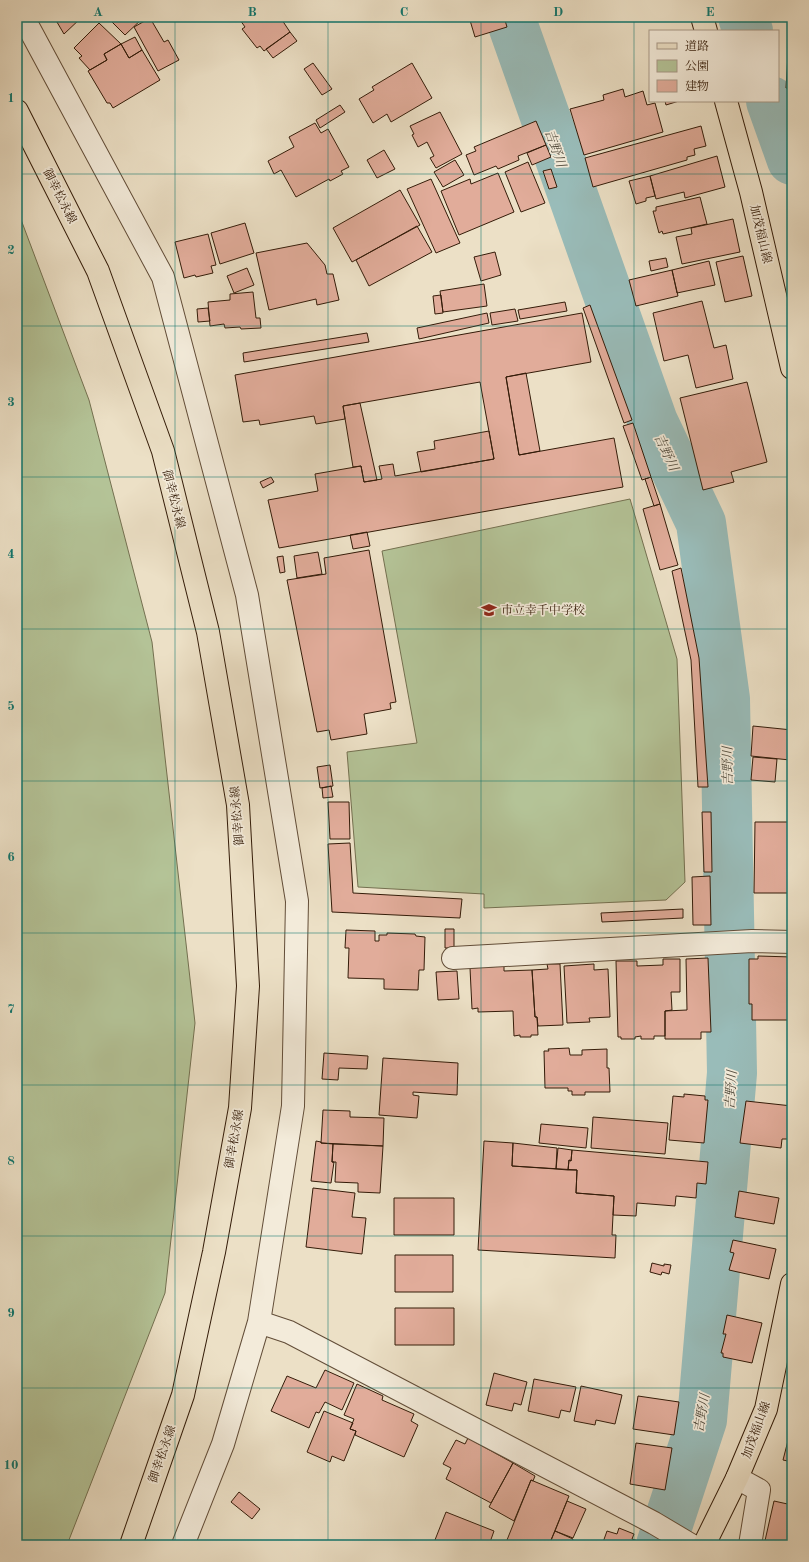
<svg xmlns="http://www.w3.org/2000/svg" width="809" height="1562" font-family="'Old Standard TT','Noto Serif JP',serif">
  <style>
    .green { fill: #b4c397; stroke: #747050 }
    .lines { fill: none; stroke-linecap: round; stroke-linejoin: round }
    .river { stroke: #99bcb9; stroke-width: 50 }
    .building { fill: #e1ac9a; stroke: #341c09 }
    .minor-casing { stroke: #624d38; stroke-width: 24 }
    .major-casing { stroke: #341c09; stroke-width: 24 }
    .minor { stroke: #f3ebda; stroke-width: 22 }
    .major { stroke: #ece0c6; stroke-width: 22 }
    .grid { fill: none; stroke: #0f766e; stroke-width: 1; stroke-opacity: 0.55 }
    .labels { text-anchor: middle; stroke-width: 3.5; stroke-linejoin: round; paint-order: stroke }
    .street-label { font-size: 12px; fill: #341c09; stroke: #f3ebda }
    .poi-label { font-size: 12px; fill: #341c09; stroke: #f3ebda; text-anchor: start }
    .water-label { font-size: 13px; font-style: italic; fill: #524c3e; stroke: #f3ebda }
    .neatline { fill: none; stroke: #0f766e; stroke-width: 1.5 }
    .grid-label { font-size: 13px; text-anchor: middle; font-weight: bold; fill: #0f766e }
  </style>
  <rect width="100%" height="100%" fill="#ece0c6"/>
  <filter id="stains"><feTurbulence type="fractalNoise" baseFrequency=".005" numOctaves="4"/><feColorMatrix values="0 0 0 0 .2 0 0 0 0 .09 0 0 0 0 .02 0 0 0 .5 -.17"/></filter>
  <radialGradient id="worn" r=".72"><stop offset=".6" stop-color="#630" stop-opacity="0"/><stop offset="1" stop-color="#630" stop-opacity=".3"/></radialGradient>
  <!-- green -->
  <path class="green" d="M17,209L89,400L152,642L195,1023L165,1293L67,1545H17Z
    M630,499L677,659L685,882L666,900L484,908V894L358,887L347,752L417,743L382,551Z"/>
  <g class="lines">
    <!-- river -->
    <path class="river" d="M510,17L653,422L701,523L725,699L732,1073L702,1420L661,1545
      M743,17L748,31
      M771,101L792,160"/>
  </g>
  <!-- building -->
  <path class="building" d="M54,17H82L64,34Z
    M107,17H144L125,35Z
    M238,17H280L290,32L264,51L260,46L257,48L242,29L245,27Z
    M469,17H504L507,27L475,37Z
    M150,18L164,42L168,40L179,60L158,71L134,27Z
    M99,23L121,44L104,54L107,60L90,70L79,58L82,56L74,48Z
    M290,32L297,41L273,58L266,49Z
    M135,37L142,50L129,58L121,44Z
    M121,44L129,58L142,50L160,80L113,108L110,103H107L88,71L107,60L104,54Z
    M788,54H792V88H786Z
    M313,63L332,89L322,95L304,69Z
    M412,63L432,98L391,122L387,114L373,123L359,99L374,90L372,87Z
    M623,89L625,97L643,91L647,105L655,103L663,132L584,155L570,109L604,100L603,95Z
    M665,101H679L666,105Z
    M340,105L345,112L320,128L316,120Z
    M440,112L462,154L436,168L430,158L434,156L427,142L418,147L412,135L414,134L410,126Z
    M536,121L546,145L518,156L519,160L498,169L496,166L474,175L466,155L476,151L474,147Z
    M315,123L321,133L328,129L349,167L341,171L343,174L330,181L329,179L296,197L281,170L274,174L268,161L294,147L289,137Z
    M701,126L706,146L694,149L695,155L687,157V160L593,187L585,158Z
    M546,145L551,157L532,165L527,153Z
    M384,150L395,169L377,178L367,160Z
    M717,156L725,187L685,198L684,192L656,199L650,176Z
    M455,160L464,175L443,187L434,172Z
    M528,162L545,203L521,212L505,172Z
    M551,169L557,187L549,189L543,171Z
    M498,173L514,212L459,235L441,191L470,179L471,184Z
    M650,176L655,196L646,198V201L636,204L629,181Z
    M431,179L460,243L436,253L407,189Z
    M400,190L420,225L352,262L333,228Z
    M700,197L707,224L663,234L662,231L659,233L653,211H656V207Z
    M733,219L740,252L682,264L676,237L692,234L691,228Z
    M245,223L254,253L220,264L211,233Z
    M417,226L432,252L369,286L356,260Z
    M208,234L216,265L211,266L213,273L196,277L195,275L184,278L175,242Z
    M307,243L325,265L327,274H333L339,300L317,305L316,299L269,310L256,253Z
    M495,252L501,275L481,281L474,257Z
    M743,256L752,296L725,302L716,262Z
    M666,258L668,267L651,271L649,261Z
    M709,261L715,285L677,293L672,270Z
    M247,268L254,285L234,293L227,276Z
    M672,270L678,296L636,306L629,280Z
    M484,284L487,306L443,312L440,291Z
    M253,292L256,318H260L261,328L241,329L240,327L225,328L224,324L210,326L208,302L230,300V294Z
    M441,295L443,313L435,314L433,296Z
    M702,301L714,348L726,345L733,379L696,388L688,355L664,361L653,313Z
    M565,302L567,311L520,319L518,310Z
    M590,305L632,420L624,423L583,308Z
    M208,308L210,321L198,322L197,309Z
    M515,309L518,321L492,325L490,313Z
    M487,313L489,323L419,339L417,328Z
    M582,313L591,362L506,377L519,455L614,438L623,487L279,548L268,500L318,491L315,474L361,466L364,482L382,479L379,466L393,464L395,476L494,459L480,382L343,406L345,419L316,424L314,416L260,425L259,420L243,422L235,375Z
    M367,333L369,342L244,362L243,353Z
    M526,373L540,451L519,455L506,377Z
    M747,382L767,462L731,472L734,482L703,490L680,398Z
    M360,403L377,480L364,482L361,466L353,467L343,406Z
    M633,423L651,477L642,480L623,426Z
    M489,431L494,459L421,472L417,452L435,449L434,441Z
    M271,477L274,482L263,488L260,482Z
    M651,477L660,504L654,506L645,479Z
    M660,504L678,565L660,570L643,509Z
    M367,532L370,546L353,549L350,535Z
    M369,550L396,702L390,703L391,709L364,714L367,734L331,740L329,730L317,732L287,580L326,574L324,558Z
    M318,552L322,574L297,578L294,556Z
    M283,556L285,572L280,573L277,557Z
    M681,568L699,658L708,787H698L691,660L672,571Z
    M753,726L792,730L790,760L751,756Z
    M753,757L777,759L775,782L751,780Z
    M330,765L333,786L320,788L317,767Z
    M331,786L333,797L323,798L322,788Z
    M328,802H349L350,839H330Z
    M702,812H711L712,872H704Z
    M755,822H792V893H754Z
    M350,843L353,893L462,899L460,918L332,912L328,844Z
    M710,876L711,925H693L692,877Z
    M683,909V918L602,922L601,913Z
    M445,929H454V948H445Z
    M346,930L375,931V941H379V935H387V933L415,934L416,936L425,937L424,970H419L418,990L384,989V979L348,978L349,948H345Z
    M758,956L792,957V1020H752V1004H749V959H758Z
    M708,958L711,1032H701V1039H665V1011L687,1010L686,959Z
    M663,959H680V992H671L672,1010L665,1011V1036H654V1039H641V1036L635,1037V1039H621V1037H618L616,961H637V966L663,965Z
    M547,964H560L563,1025L538,1026L537,1017H535L532,970L548,969Z
    M594,964V970L608,969L610,1017L589,1018L590,1022L567,1023L564,966Z
    M504,966V971L532,970L535,1017H537L538,1035H531V1037H520V1035L514,1036L513,1011L478,1012V1008L472,1009L470,968Z
    M457,971L459,999L438,1000L436,972Z
    M569,1048L570,1055H582V1050L607,1049V1068H609L610,1092H585V1095H572V1091H568V1088H545L544,1051H549L548,1049Z
    M324,1053L368,1056L367,1069L339,1068L338,1080L322,1079Z
    M383,1058L458,1063L457,1095L413,1092V1095L419,1096L417,1118L379,1115Z
    M684,1094L705,1096V1100H708L704,1143L669,1140L673,1096L684,1097Z
    M746,1101L792,1106V1130H790L789,1139H782L781,1148L740,1143Z
    M323,1110L350,1111V1117L384,1118L383,1146L321,1143Z
    M593,1117L668,1123L665,1154L591,1148Z
    M541,1124L588,1128L586,1148L539,1143Z
    M316,1141L321,1142V1143L333,1144L332,1162H334L331,1183L311,1181Z
    M484,1141L513,1143L512,1166L577,1170L576,1193L614,1196L612,1235H616L615,1258L478,1250Z
    M513,1143L557,1148L556,1169L512,1166Z
    M333,1144L383,1146L380,1193L358,1192V1183L335,1182L336,1162H332Z
    M558,1148L572,1150L571,1161L569,1160L568,1170L556,1169Z
    M572,1150L708,1162L706,1184L697,1183L696,1198L676,1196L675,1206L637,1203L636,1216L613,1215L614,1196L576,1193L577,1170H568L569,1160L571,1161Z
    M313,1188L355,1193L352,1217L366,1218L362,1254L306,1247Z
    M739,1191L779,1198L774,1224L735,1217Z
    M394,1198H454V1235H394Z
    M733,1240L776,1249L769,1279L729,1270L734,1253L730,1252Z
    M395,1255H453V1292H395Z
    M652,1263L664,1266V1264L671,1265L669,1274L662,1272L661,1275L650,1272Z
    M395,1308H454V1345H395Z
    M727,1315L762,1323L752,1363L723,1357V1353H721L726,1334H723Z
    M325,1370L354,1383L342,1410L325,1402L319,1413L316,1412L309,1428L271,1411L287,1376L316,1388Z
    M494,1373L527,1382L521,1405L514,1403L512,1411L486,1405Z
    M534,1379L576,1387L570,1412L561,1410L559,1418L528,1411Z
    M357,1384L383,1396L382,1400L414,1414L411,1421L418,1425L404,1457L355,1435L356,1431L350,1429L354,1419L344,1415Z
    M581,1386L622,1395L615,1424L596,1420L595,1425L574,1421Z
    M638,1396L679,1402L674,1435L633,1429Z
    M324,1411L353,1423L350,1429L356,1431L344,1461L332,1456L330,1462L307,1452Z
    M792,1425V1462L783,1460Z
    M468,1438L513,1463L491,1503L446,1479L451,1468L443,1464L456,1440L465,1444Z
    M636,1443L672,1448L665,1490L630,1484Z
    M513,1463L535,1476L533,1481L531,1480L514,1521L489,1507Z
    M531,1480L569,1496L549,1545H505Z
    M239,1492L260,1509L252,1519L231,1502Z
    M567,1501L586,1509L573,1538L555,1531Z
    M774,1501L792,1505V1545H764Z
    M446,1512L494,1531L489,1545H433Z
    M619,1528L634,1534L632,1539L641,1542L639,1545H602L607,1531L617,1534Z
    M555,1531L573,1539L571,1545H549Z"/>
  <g class="lines">
    <!-- minor casing -->
    <g class="minor-casing">
      <path id="minor" d="M23,17L163,277L247,595L297,901L293,1106L259,1322L223,1444L183,1545
        M453,958L752,941L792,942
        M259,1322L289,1332L654,1523L691,1545
        M737,1478L759,1490L750,1545"/>
    </g>
    <!-- major casing -->
    <g class="major-casing">
      <path id="major" d="M702,17L706,31
        M726,101L751,192L792,368
        M17,111L98,271L163,451L208,632L238,805L248,986L240,1108L214,1252L183,1395L131,1545
        M704,1545L737,1478L766,1409L792,1284"/>
    </g>
    <!-- minor -->
    <use href="#minor" class="minor"/>
    <!-- major -->
    <use href="#major" class="major"/>
  </g>
  <!-- grid -->
  <path class="grid" d="M175,17V1545M328,17V1545M481,17V1545M634,17V1545M17,174H792M17,326H792M17,477H792M17,629H792M17,781H792M17,933H792M17,1085H792M17,1236H792M17,1388H792"/>
  <!-- icons -->
  <defs>
    <g id="school-bare" transform="scale(1.2)"><path d="M0-5L7-2L0 1L-7-2ZM-4 1L0 2.5L4 1V4Q0 6-4 4Z" fill="#8f2418" stroke="#f3ebda" stroke-width="2.5" paint-order="stroke"/></g>
  </defs>
  <g fill-rule="evenodd">
    <use href="#school-bare" x="489" y="610"/>
  </g>
  <g class="labels">
    <!-- street labels -->
    <g class="street-label">
      <text transform="translate(60 196) rotate(63)" y="4">御幸松永線</text>
      <text transform="translate(761 234) rotate(77)" y="4">加茂福山線</text>
      <text transform="translate(174 499) rotate(76)" y="4">御幸松永線</text>
      <text transform="translate(237 816) rotate(-95)" y="4">御幸松永線</text>
      <text transform="translate(234 1139) rotate(-80)" y="4">御幸松永線</text>
      <text transform="translate(756 1430) rotate(-70)" y="4">加茂福山線</text>
      <text transform="translate(162 1454) rotate(-71)" y="4">御幸松永線</text>
    </g>
    <!-- poi labels -->
    <g class="poi-label">
      <text x="501" y="614">市立幸千中学校</text>
    </g>
    <!-- water labels -->
    <g class="water-label">
      <text transform="translate(556 148) rotate(71)" y="5">吉野川</text>
      <text transform="translate(667 452) rotate(65)" y="5">吉野川</text>
      <text transform="translate(727 766) rotate(-91)" y="5">吉野川</text>
      <text transform="translate(730 1090) rotate(-86)" y="5">吉野川</text>
      <text transform="translate(701 1413) rotate(-80)" y="5">吉野川</text>
    </g>
  </g>
  <!-- margin -->
  <rect width="809" height="1562" fill="none" stroke="#ece0c6" stroke-width="44"/>
  <!-- legend -->
  <rect x="649" y="30" width="130" height="72" fill="#f3ebda" stroke="#a79886"/>
  <rect x="657" y="43" width="20" height="6" fill="#ece0c6" stroke="#a79886"/>
  <text x="685" y="50" font-size="12" fill="#341c09">道路</text>
  <rect x="657" y="60" width="20" height="12" fill="#b4c397" stroke="#a79886"/>
  <text x="685" y="70" font-size="12" fill="#341c09">公園</text>
  <rect x="657" y="80" width="20" height="12" fill="#e1ac9a" stroke="#a79886"/>
  <text x="685" y="90" font-size="12" fill="#341c09">建物</text>
  <rect x="22" y="22" width="765" height="1518" class="neatline"/>
  <g class="grid-label">
    <text x="98" y="16">A</text>
    <text x="252" y="16">B</text>
    <text x="404" y="16">C</text>
    <text x="558" y="16">D</text>
    <text x="710" y="16">E</text>
    <text x="11" y="102">1</text>
    <text x="11" y="254">2</text>
    <text x="11" y="406">3</text>
    <text x="11" y="558">4</text>
    <text x="11" y="710">5</text>
    <text x="11" y="861">6</text>
    <text x="11" y="1013">7</text>
    <text x="11" y="1165">8</text>
    <text x="11" y="1317">9</text>
    <text x="11" y="1469">10</text>
  </g>
  <rect width="100%" height="100%" filter="url(#stains)"/>
  <rect width="100%" height="100%" fill="url(#worn)"/>
</svg>
